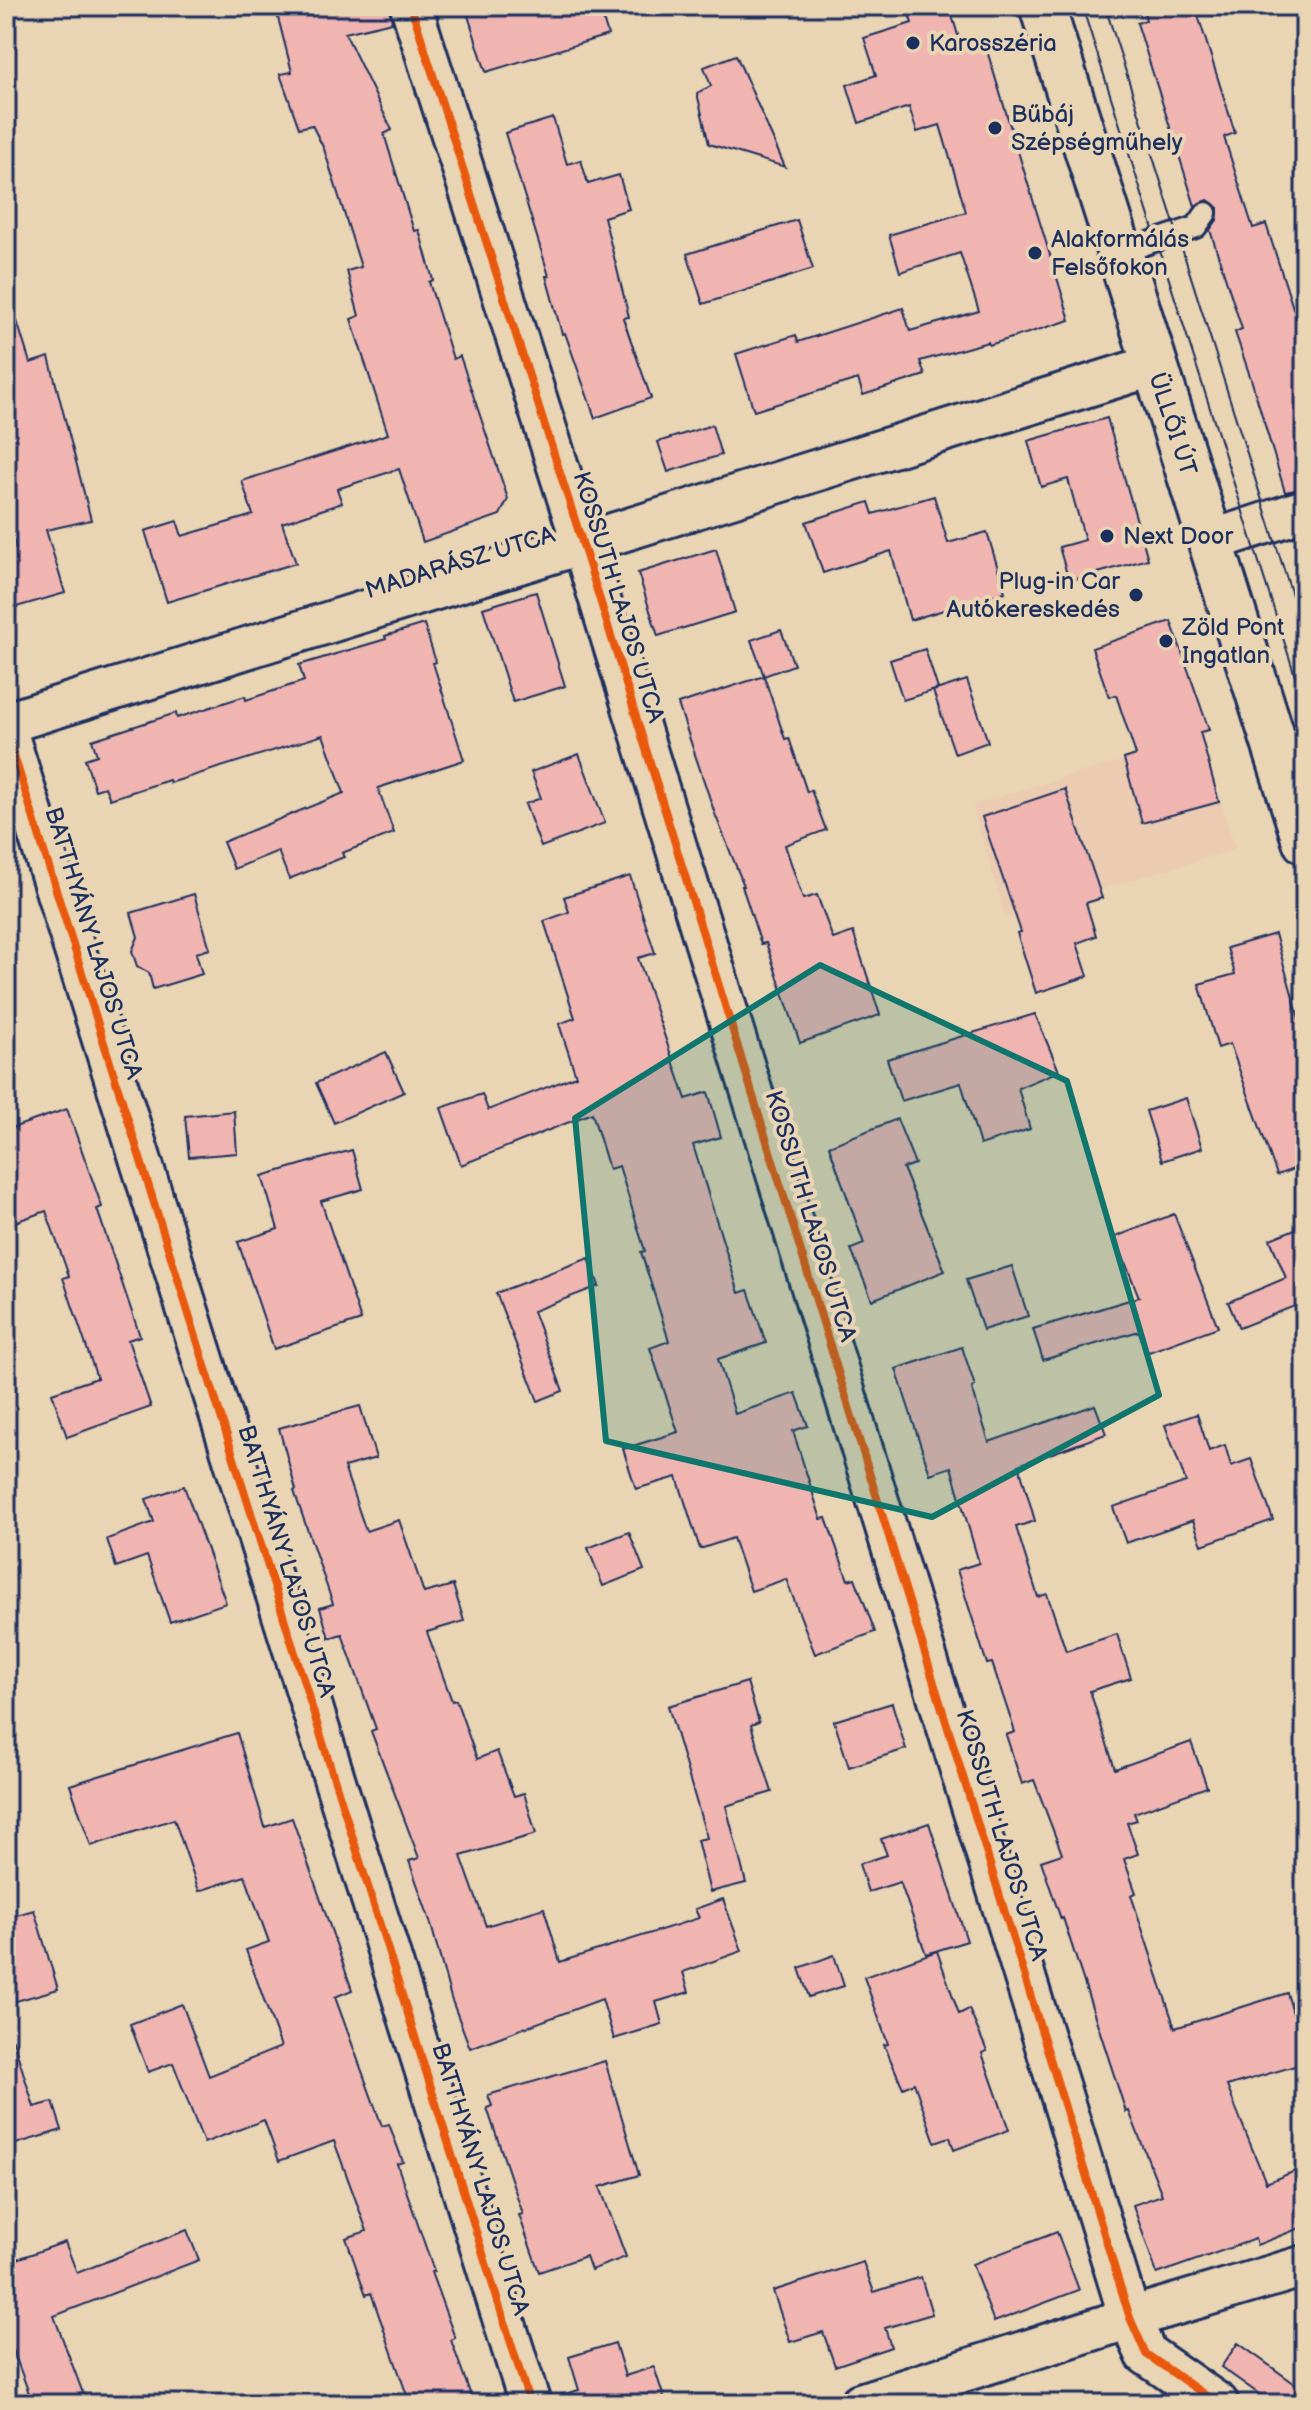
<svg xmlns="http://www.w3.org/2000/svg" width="1311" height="2410" font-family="'Balsamiq Sans',sans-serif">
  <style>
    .built { fill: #ebcbb2 }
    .building { fill: #f0b5b1; stroke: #1b2f5e; stroke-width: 2 }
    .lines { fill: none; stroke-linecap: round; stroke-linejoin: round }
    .service-casing { stroke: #1b2f5e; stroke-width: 26 }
    .minor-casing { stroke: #1b2f5e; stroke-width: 46 }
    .secondary-casing { stroke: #1b2f5e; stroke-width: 50 }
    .service { stroke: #e9d4b3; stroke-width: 20 }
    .minor { stroke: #e9d4b3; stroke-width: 40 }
    .secondary { stroke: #e9d4b3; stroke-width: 44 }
    .tram { stroke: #1b2f5e; stroke-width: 2 }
    .cycleway-casing { stroke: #e9d4b3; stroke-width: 13 }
    .cycleway { stroke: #e8590c; stroke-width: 8 }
    .marked { fill: #0f766e; fill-opacity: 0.2; stroke: #0f766e; stroke-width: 6; stroke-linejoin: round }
    .poi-dot { fill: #1b2f5e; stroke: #e9d4b3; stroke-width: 3 }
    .labels { text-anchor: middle; stroke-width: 8; stroke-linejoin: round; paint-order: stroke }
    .poi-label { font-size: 24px; fill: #1b2f5e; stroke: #e9d4b3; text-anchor: start }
    .street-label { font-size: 24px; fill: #1b2f5e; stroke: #e9d4b3 }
  </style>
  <rect width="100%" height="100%" fill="#e9d4b3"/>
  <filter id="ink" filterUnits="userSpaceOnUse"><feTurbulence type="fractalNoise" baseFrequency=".0125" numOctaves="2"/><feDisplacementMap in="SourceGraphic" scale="16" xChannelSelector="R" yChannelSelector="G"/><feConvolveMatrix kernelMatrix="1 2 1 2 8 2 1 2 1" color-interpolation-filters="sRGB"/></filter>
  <g filter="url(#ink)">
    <!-- built -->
    <path class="built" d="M1201,737L1235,849L1006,917L972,805Z"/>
    <!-- building -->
    <path class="building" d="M275,6H389L392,22L345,33L392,130L384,134L414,231L419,230L433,280L429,282L453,359L460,356L508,499L500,515L423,542L399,469L337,489L342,503L282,523L296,563L167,602L145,531L177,521L182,536L253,515L242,481L388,434L351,319L359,316L347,271L361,267L324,149L312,125L299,128L280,74L292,72Z
      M465,6H599L608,35L486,72Z
      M906,6H949L962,48L984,41L1070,320L989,345L988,342L920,361L925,375L863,395L858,379L754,411L736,354L796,335L798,342L903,308L910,331L979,311L960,253L900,272L889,235L966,212L940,125L917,132L909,107L859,123L847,85L876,75L864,38L912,23Z
      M1142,6H1195L1235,133L1224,137L1253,228L1266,224L1294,311L1305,307V488L1285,492L1252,382L1235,332L1242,329L1210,230L1217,220L1218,208L1208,200L1195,206L1137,23L1146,20Z
      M736,55L785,167L709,144L697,93L711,86L704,67Z
      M553,118L567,164L581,160L588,184L619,175L629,209L604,217L629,317L623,318L651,398L595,418L565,333L562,334L546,276H549L505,133Z
      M797,220L813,269L703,304L687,254Z
      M13,308L30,363L49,357L91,520L46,530L65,593L6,610V551L16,548L6,515V309Z
      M1107,418L1148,559L1069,581L1059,547L1085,540L1068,479L1041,487L1028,441Z
      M712,425L721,455L668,472L658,442Z
      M934,496L948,543L987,532L1005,592L910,620L891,551L823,573L806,522L869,502L873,514Z
      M716,549L735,612L658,636L638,573Z
      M536,592L565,686L513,702L483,608Z
      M1171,621L1209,730L1200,732L1219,802L1142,823L1124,759L1136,755L1116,695L1109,697L1092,648Z
      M424,624L436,662L433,663L464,760L378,788L394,833L342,853L344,857L289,879L278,851L234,869L223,842L344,793L323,735L170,783L169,780L110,799L105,787L95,790L85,759L97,755L92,740L176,713L177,718L245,696L246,700L304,681L299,665L386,639L385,636Z
      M781,630L794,665L764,676L751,640Z
      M925,649L938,689L903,700L890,660Z
      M764,676L785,739L789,738L807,792L811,790L826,830L785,845L803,899L817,895L833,939L853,932L880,1015L800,1043L766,943L761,944L742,886H744L715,814L678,704Z
      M967,680L988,742L955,754L933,691Z
      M579,754L605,823L541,847L525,804L541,798L531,772Z
      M1065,789L1102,898L1086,903L1096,936L1077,943L1088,976L1036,993L1017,933L1021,932L982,817Z
      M630,876L655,953L638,958L686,1099L708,1092L721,1137L693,1145L739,1293L748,1290L766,1343L718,1359L735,1414L796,1393L808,1426L793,1431L821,1519L826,1518L848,1580L855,1578L875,1632L815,1654L786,1579L751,1591L733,1538L700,1549L677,1477L636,1489L623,1449L678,1432L650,1348L669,1341L641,1252L645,1251L619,1166L609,1169L592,1113L461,1165L441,1108L482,1094L488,1110L576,1076L559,1024L575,1018L544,921L569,912L564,897Z
      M194,894L210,949L196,953L202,974L153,989L149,973L137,966L132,951L138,937L131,913Z
      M1275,934L1305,1039V1165L1277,1175L1230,1044L1218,1048L1199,984L1235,974L1227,948Z
      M1035,1014L1059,1071L1018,1088L1030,1129L980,1145L961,1083L901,1101L887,1059Z
      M386,1052L404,1092L334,1123L316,1083Z
      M1186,1098L1202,1148L1162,1161L1146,1111Z
      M67,1109L102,1207L97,1209L140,1336L128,1340L151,1407L67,1437L52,1393L97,1378L63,1278L69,1276L46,1211L6,1225V1130Z
      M234,1111L237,1153L189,1157L185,1116Z
      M897,1119L915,1164L903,1168L945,1271L872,1300L851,1249L864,1244L829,1146Z
      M352,1150L363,1189L321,1201L361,1320L274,1349L238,1242L278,1229L262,1176Z
      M1174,1214L1218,1327L1146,1353L1139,1331L1043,1360L1033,1329L1139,1297L1115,1237Z
      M1305,1225V1322L1297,1305L1239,1328L1228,1302L1286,1278L1270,1239Z
      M589,1258L599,1286L533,1311L563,1391L538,1401L496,1293Z
      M1012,1266L1028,1316L983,1330L966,1280Z
      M962,1347L975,1386L972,1388L989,1442L1095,1405L1106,1434L1019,1465L1035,1521L1016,1527L1038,1597L1047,1594L1066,1651L1117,1634L1131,1678L1090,1691L1115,1769L1191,1742L1207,1787L1134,1813L1137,1820L1127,1823L1138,1854L1124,1859L1136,1893L1131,1895L1175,2028L1287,1993L1305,2054V2063L1227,2086L1266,2183L1305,2167V2226L1257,2245L1255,2239L1157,2274L1133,2205L1162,2195L1129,2111L1126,2112L1063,1918L1061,1919L1041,1861L1062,1854L1034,1780L1022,1784L1006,1735L1015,1732L992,1663L987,1664L957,1570L979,1563L951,1467L930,1474L896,1369Z
      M360,1406L376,1458L344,1467L366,1531L399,1520L424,1593L453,1585L464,1621L427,1632L452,1701L456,1700L477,1759L497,1751L514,1796L524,1793L536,1834L461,1856L486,1926L544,1908L560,1962L699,1918L695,1909L723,1899L742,1951L683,1972L689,1992L656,2002L662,2024L614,2039L602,1999L470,2048L451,1998L430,1921L409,1861L419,1858L371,1731L376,1729L342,1634L329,1638L320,1608L333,1604L294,1491L296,1490L279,1428Z
      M1197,1414L1209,1451L1225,1445L1231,1466L1251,1459L1273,1520L1202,1545L1193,1520L1126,1543L1113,1507L1186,1482L1165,1425Z
      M184,1486L226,1603L170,1622L147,1556L116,1567L107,1539L154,1522L146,1499Z
      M629,1532L644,1570L603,1586L588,1548Z
      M747,1682L759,1722L751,1725L772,1792L726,1806L746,1883L710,1892L697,1840L707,1838L668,1706Z
      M892,1703L906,1749L849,1767L834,1721Z
      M237,1733L265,1827L292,1818L317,1889L352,1990L335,1997L382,2126L389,2124L403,2162L397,2164L434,2271L431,2272L455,2338L451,2340L474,2404H410L371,2293L366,2295L346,2238L367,2231L334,2141L279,2161L264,2120L204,2143L173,2063L148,2072L130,2024L182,2004L209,2076L281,2047L246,1950L269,1942L245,1876L199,1891L174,1819L91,1846L70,1785Z
      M929,1823L967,1941L926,1954L900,1882L868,1892L859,1864L887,1855L881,1839Z
      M34,1910L58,1989L6,2004V1918Z
      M937,1951L959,2014L969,2009L987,2051L982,2053L1009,2130L954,2150L950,2137L935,2142L914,2083L903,2088L884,2045L888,2044L864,1977Z
      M834,1955L844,1986L809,1997L799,1968Z
      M13,2040L34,2107L53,2102L62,2130L6,2147V2041Z
      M605,2061L639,2175L600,2187L626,2257L591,2270L586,2256L539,2272L519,2215L523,2214L487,2108L492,2106L488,2095Z
      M187,2230L199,2260L54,2316L87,2404H33L6,2331V2263L65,2242L77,2273Z
      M1057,2232L1079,2290L994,2322L972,2264Z
      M863,2262L874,2292L921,2277L932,2314L885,2328L891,2347L835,2366L823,2332L790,2342L773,2291Z
      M615,2343L625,2376L654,2367L666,2404H558L557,2396L579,2390L569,2357Z
      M1238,2343L1305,2391V2404H1273L1221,2367Z"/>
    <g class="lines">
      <!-- service casing -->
      <g class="service-casing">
        <path id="service" d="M1119,253L1196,227L1206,213"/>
      </g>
      <!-- minor casing -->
      <g class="minor-casing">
        <path id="minor" d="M411,6L583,545L1130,2318L1146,2354L1218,2404
          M1211,541L1305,510
          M6,723L1155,365
          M6,730L530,2404
          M860,2404L1130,2318L1305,2266"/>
      </g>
      <!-- secondary casing -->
      <g class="secondary-casing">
        <path id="secondary" d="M1042,6L1305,841"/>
      </g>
      <!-- service -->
      <use href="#service" class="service"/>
      <!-- minor -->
      <use href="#minor" class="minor"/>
      <!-- secondary -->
      <use href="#secondary" class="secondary"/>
      <!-- tram -->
      <path class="tram" d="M1082,6L1305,707
        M1105,6L1305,636"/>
      <!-- cycleway casing -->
      <g class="cycleway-casing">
        <path id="cycleway" d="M411,6L583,545L1130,2318L1146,2354L1218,2404
          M6,730L530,2404"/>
      </g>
      <!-- cycleway -->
      <use href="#cycleway" class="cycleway"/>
    </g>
  </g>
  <!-- marked area -->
  <path class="marked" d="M820,965L1067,1081L1159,1395L932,1517L606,1441L575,1118Z"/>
  <!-- markers -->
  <g class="poi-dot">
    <circle cx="913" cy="43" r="8"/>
    <circle cx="995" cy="128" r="8"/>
    <circle cx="1035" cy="253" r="8"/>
    <circle cx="1107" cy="536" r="8"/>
    <circle cx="1136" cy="595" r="8"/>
    <circle cx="1166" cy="641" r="8"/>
  </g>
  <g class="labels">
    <!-- poi labels -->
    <g class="poi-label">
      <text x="929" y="51">Karosszéria</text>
      <text x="1011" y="122">Bűbáj<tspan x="1011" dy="28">Szépségműhely</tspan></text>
      <text x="1051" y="247">Alakformálás<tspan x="1051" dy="28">Felsőfokon</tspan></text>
      <text x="1123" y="544">Next Door</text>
      <text x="1120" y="589" text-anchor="end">Plug-in Car<tspan x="1120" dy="28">Autókereskedés</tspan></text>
      <text x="1182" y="635">Zöld Pont<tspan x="1182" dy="28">Ingatlan</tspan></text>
    </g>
    <!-- street labels -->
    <g class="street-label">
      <text transform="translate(1173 424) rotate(72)" y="8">ÜLLŐI ÚT</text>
      <text transform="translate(460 562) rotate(-17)" y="8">MADARÁSZ UTCA</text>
      <text transform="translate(619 597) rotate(73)" y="8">KOSSUTH LAJOS UTCA</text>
      <text transform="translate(94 943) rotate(73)" y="8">BATTHYÁNY LAJOS UTCA</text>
      <text transform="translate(811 1216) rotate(73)" y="8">KOSSUTH LAJOS UTCA</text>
      <text transform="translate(287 1561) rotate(73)" y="8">BATTHYÁNY LAJOS UTCA</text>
      <text transform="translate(1002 1835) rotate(73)" y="8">KOSSUTH LAJOS UTCA</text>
      <text transform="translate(481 2179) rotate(73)" y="8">BATTHYÁNY LAJOS UTCA</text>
    </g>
  </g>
  <!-- margin -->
  <rect width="1311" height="2410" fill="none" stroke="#e9d4b3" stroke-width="32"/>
  <rect x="16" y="16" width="1279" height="2378" fill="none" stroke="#1b2f5e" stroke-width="3" filter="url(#ink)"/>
</svg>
